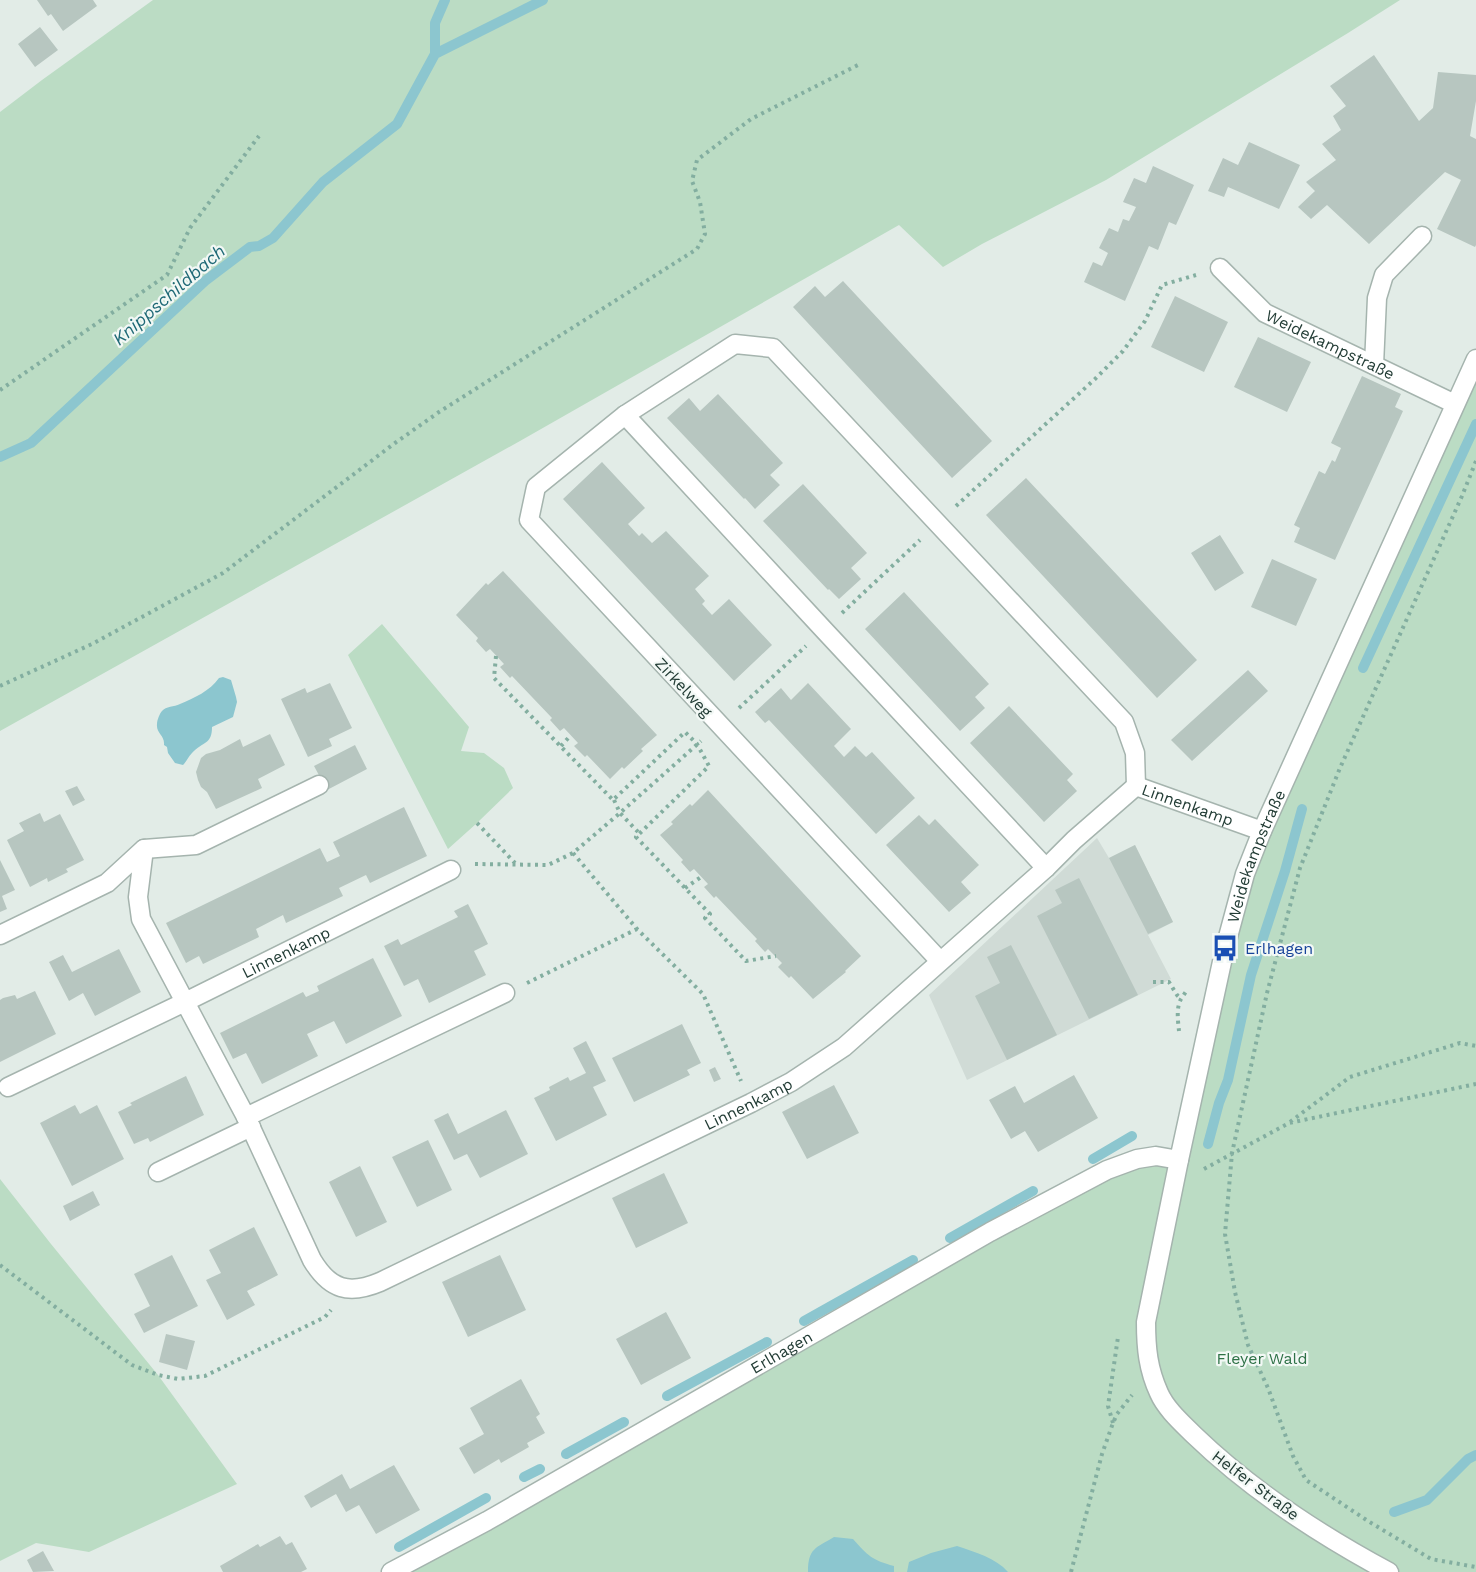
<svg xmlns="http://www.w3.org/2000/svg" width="1476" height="1572" font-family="'Work Sans',sans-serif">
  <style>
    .built { fill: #d0dbd6 }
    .green { fill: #bbdcc4 }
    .water { fill: #8cc6cf }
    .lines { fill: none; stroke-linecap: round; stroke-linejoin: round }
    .stream { stroke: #8cc6cf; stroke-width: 10 }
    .building { fill: #b7c6c0 }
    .minor-casing { stroke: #a5b4ae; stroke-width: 21 }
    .path { stroke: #83aea0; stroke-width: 4; stroke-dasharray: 3 4.5; stroke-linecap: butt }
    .minor { stroke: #fff; stroke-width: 18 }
    .labels { text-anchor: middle; stroke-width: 4.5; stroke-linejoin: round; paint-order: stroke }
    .street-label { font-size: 16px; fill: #223c35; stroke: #f2f8f5 }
    .transit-label { font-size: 16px; fill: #164399; stroke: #f2f8f5; text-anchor: start }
    .park-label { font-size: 16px; fill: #2e7147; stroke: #f2f8f5 }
    .water-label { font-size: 18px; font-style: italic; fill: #1f6976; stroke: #f2f8f5 }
  </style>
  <rect width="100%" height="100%" fill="#e2ece7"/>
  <!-- built -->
  <path class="built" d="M1097,838L1109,858L1135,845L1173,922L1148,935L1171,979L967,1080L929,995Z"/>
  <!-- green -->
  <path class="green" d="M153,0H1400L1348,33L1106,180L982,244L943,267L899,225L520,441L0,731V112L42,80Z
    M1476,359V1572H391L1107,1170L1179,1159L1245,874Z
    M382,624L469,727L461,751L484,753L504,768L513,788L477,823L448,849L348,655Z
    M0,1179L51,1244L158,1375L237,1484L89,1552L36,1543L0,1561Z"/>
  <!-- water -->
  <path class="water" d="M223,677L231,680L236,697L237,702L233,717L212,727C212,745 203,741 192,753C188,757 187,761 183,765L175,763L168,753L167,747L164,745C165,735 156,734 157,724C157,720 160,713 162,711C166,706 174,707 180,704C194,698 210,691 219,678Z
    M834,1537L853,1539C868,1556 872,1560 894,1566V1572H808C808,1548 816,1548 834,1537Z
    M957,1546C975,1552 996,1558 1008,1572H907L909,1562L931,1553Z"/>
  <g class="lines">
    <!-- stream -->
    <path class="stream" d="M435,54V23L445,0
      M0,457L31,443L205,281L250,247L259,246L273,238L323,182L397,124L435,54L543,0
      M1363,668L1476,424
      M1208,1144L1219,1103L1228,1080L1251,975L1285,871L1302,809
      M1093,1159L1132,1136
      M950,1238L1033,1191
      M804,1321L913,1260
      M667,1396L767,1342
      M566,1454L624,1422
      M524,1477L540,1469
      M1394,1512L1427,1500L1468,1459L1476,1455
      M399,1547L486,1498"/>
  </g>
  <!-- building -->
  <path class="building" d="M37,0H93L97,6L63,31L51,14L48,16Z
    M40,27L58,50L35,67L18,44Z
    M1374,55L1419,121L1433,108L1438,72L1476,75V101L1470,136L1476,139V245L1475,247L1437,229L1461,180L1445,172L1369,244L1327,205L1311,219L1298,207L1315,191L1306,182L1336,160L1322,144L1341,130L1333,116L1346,106L1330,86Z
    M1249,142L1300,165L1279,209L1228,187L1224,197L1208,191L1223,158L1238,165Z
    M1153,166L1194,185L1176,225L1169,222L1158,250L1149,246L1125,301L1084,282L1093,262L1102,266L1108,253L1099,248L1109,228L1118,232L1123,219L1129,221L1136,207L1123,202L1134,178L1146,183Z
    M843,281L992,441L952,478L793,307L815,286L825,297Z
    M1175,296L1228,322L1204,372L1151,347Z
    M1258,337L1311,362L1287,412L1234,387Z
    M1362,376L1401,394L1395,407L1403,411L1335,560L1294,542L1300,528L1294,525L1319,471L1325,474L1332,460L1335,462L1341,448L1331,443Z
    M718,394L783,463L770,475L780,485L755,509L745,498L744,499L667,418L689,398L700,411Z
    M602,462L645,508L628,524L639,536L642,533L652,543L666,531L709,576L695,589L705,601L702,604L712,615L729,599L772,645L734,681L563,499Z
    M1026,478L1197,660L1157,698L986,515Z
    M803,484L867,553L851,568L861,579L839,599L829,589L828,590L763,521Z
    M1220,535L1244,573L1215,591L1191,553Z
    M1272,559L1317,579L1296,626L1251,607Z
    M503,571L657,735L641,749L643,751L624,769L622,767L610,779L587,755L585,757L574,746L578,743L564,728L560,731L550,720L552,718L512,676L510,678L500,667L504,664L490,649L486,652L476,641L478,638L456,615L486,583L488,585Z
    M904,592L989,684L975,697L985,708L960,731L865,629Z
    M1248,670L1268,691L1192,761L1171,740Z
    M330,683L352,728L329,739L332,746L308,757L281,699L305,688L307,693Z
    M808,683L851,729L834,746L844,757L855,746L866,757L872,752L915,798L876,834L769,720L765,723L755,712L781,688L791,700Z
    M1009,706L1073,774L1067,780L1077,791L1044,822L970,743Z
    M270,734L285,765L258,779L262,788L216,809L207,792L201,787L198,780L196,772L201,758L206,754L220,750L240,739L243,747Z
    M355,745L367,769L327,790L314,766Z
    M77,786L85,800L73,806L65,791Z
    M708,790L861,956L845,971L846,972L813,999L791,976L789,978L778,967L782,963L768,949L765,952L755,941L757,939L716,896L714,898L704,887L708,884L694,869L690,872L681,862L683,860L660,835L673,824L671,822L690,804L692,806Z
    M404,807L427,856L370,883L366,875L339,888L343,896L286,923L283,915L256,929L259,937L203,964L199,956L186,963L166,923L320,848L327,862L340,856L333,842Z
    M40,813L44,822L60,814L84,860L66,869L68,872L48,882L47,878L30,887L7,840L24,831L19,823Z
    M919,815L929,825L935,819L979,865L961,882L971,893L949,912L886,845Z
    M1135,845L1173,922L1148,934L1109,858Z
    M0,860L15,890L2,896L7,909L0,912Z
    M1079,878L1138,995L1089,1019L1037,916L1062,903L1055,890Z
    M468,904L488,944L474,951L486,975L429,1003L418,979L404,986L384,946L398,939L401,945L458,917L454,911Z
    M1011,945L1057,1035L1007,1060L975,996L1000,983L987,957Z
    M119,949L141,992L95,1016L83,993L69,1001L49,962L63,955L72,972Z
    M373,958L402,1016L346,1044L334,1021L307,1034L318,1056L262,1084L246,1053L233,1059L220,1033L303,992L306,997L319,991L317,986Z
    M35,991L56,1034L0,1062V1000L3,998L15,995L17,999Z
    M682,1024L701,1063L687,1070L690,1075L634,1102L612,1058Z
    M586,1041L606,1081L593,1087L607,1115L556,1141L534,1098L550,1090L549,1087L568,1077L570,1081L586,1073L573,1048Z
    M715,1067L721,1079L714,1082L709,1070Z
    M1074,1075L1098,1118L1038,1152L1025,1131L1011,1139L989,1100L1015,1086L1024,1103Z
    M186,1076L204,1115L150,1142L148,1138L134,1144L118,1112L132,1105L130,1103Z
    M834,1085L859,1133L807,1159L782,1112Z
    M75,1105L80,1114L97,1105L124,1159L72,1186L40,1123Z
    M506,1110L528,1154L480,1178L467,1154L454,1160L434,1120L448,1113L458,1134Z
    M428,1140L452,1190L417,1207L392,1157Z
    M360,1166L387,1222L356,1237L329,1182Z
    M664,1173L688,1223L636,1248L612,1198Z
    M93,1191L100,1205L70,1221L63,1206Z
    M254,1227L278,1275L247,1291L255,1305L227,1320L206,1280L221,1273L209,1250Z
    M172,1255L198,1306L144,1333L134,1314L150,1306L134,1274Z
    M500,1255L526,1310L468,1337L442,1282Z
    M666,1312L691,1358L641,1385L616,1339Z
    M166,1334L195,1341L187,1370L159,1362Z
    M521,1379L540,1414L536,1417L545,1433L527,1443L529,1447L501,1463L499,1459L474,1474L459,1448L484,1434L470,1408Z
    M394,1465L420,1510L376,1534L359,1505L346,1512L336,1494L311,1508L304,1496L342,1474L350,1489Z
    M280,1536L286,1545L292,1542L307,1569L301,1572H223L220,1566L258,1544L260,1547Z
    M43,1551L54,1571L33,1572L27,1560Z"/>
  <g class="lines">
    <!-- minor casing -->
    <g class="minor-casing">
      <g id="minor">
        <path id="s1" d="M1220,268L1265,313L1455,404"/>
        <path d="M1374,365L1377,298L1384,275L1422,236"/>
        <path d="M625,415L824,630L1046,868"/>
        <path id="s2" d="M144,849L138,897L141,919L246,1117L312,1260C330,1290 349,1295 380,1282L751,1103L791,1082L844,1047L1002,907L1046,868L1074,840L1136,786L1262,831"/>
        <path d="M0,935L107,883L144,849L196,845L319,785"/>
        <path d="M940,961L529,520L536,487L625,415L735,344L773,348L1124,722L1135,753L1136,786"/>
        <path id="s3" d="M8,1087L185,1002L451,870"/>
        <path d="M246,1117L505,993"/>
        <path d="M158,1172L251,1127"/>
        <path id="s4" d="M391,1572L487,1521L990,1232L1107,1170L1137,1159L1156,1156L1179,1160"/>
        <path id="s5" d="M1389,1572C1320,1535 1250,1489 1194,1435C1182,1423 1166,1409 1159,1393C1148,1369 1146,1348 1146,1322L1179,1160L1225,948L1245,874L1262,831L1476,359"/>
      </g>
    </g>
    <!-- path -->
    <path class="path" d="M0,390L167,275L190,228L259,136
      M1476,461L1462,496L1340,768L1300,868L1267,993L1232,1153L1225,1234L1235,1292L1248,1345L1268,1388L1293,1456L1306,1480L1368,1521L1431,1559L1476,1567
      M956,506L1095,379L1123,351L1145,321L1162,285L1196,275
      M842,613L920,540
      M496,656L494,678L613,800L685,732L697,744L709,766L636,837L710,914L705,918L746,961L776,956
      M0,686L92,644L223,573L395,443L439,412L697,249L705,234L700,202L692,181L697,160L751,119L858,65
      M739,708L806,646
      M561,746L571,735
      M614,800L620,813L639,833
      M477,823L515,863
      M573,853L637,929L703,994L741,1081
      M475,864L548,865L573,853L620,813L701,741
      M685,888L701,877
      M1153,982H1169L1177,995L1181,999
      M527,983L637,929
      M1179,1031C1178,1021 1176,1008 1181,999C1183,996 1185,993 1187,990
      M1290,1122L1350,1077L1460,1043L1476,1046
      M1204,1169L1289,1123L1476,1084
      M0,1265L132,1365L158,1375L178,1379L205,1376L325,1317L331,1310
      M1113,1423L1108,1406L1118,1337
      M1071,1572L1102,1454L1113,1423L1117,1414L1132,1395"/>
    <!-- minor -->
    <use href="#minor" class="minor"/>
  </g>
  <!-- icons -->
  <defs>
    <g id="bus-bare" transform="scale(2.07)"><path d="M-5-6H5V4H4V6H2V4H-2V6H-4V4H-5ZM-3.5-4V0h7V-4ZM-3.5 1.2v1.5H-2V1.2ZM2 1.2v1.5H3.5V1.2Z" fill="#1a4fb4" stroke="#f2f8f5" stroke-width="2.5" paint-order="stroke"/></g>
  </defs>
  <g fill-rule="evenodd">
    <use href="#bus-bare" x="1225" y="948"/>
  </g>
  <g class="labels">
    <!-- street labels -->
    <g class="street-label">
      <text dy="6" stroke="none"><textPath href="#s1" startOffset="136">Weidekampstraße</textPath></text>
      <text transform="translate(684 687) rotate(47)" y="6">Zirkelweg</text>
      <text dy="6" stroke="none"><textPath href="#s2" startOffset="1500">Linnenkamp</textPath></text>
      <text dy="6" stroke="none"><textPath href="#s5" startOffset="846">Weidekampstraße</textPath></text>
      <text dy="6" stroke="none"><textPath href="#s3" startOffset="309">Linnenkamp</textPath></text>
      <text dy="6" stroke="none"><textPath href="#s2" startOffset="942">Linnenkamp</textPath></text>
      <text dy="6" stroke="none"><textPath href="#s4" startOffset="448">Erlhagen</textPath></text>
      <text transform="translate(1256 1485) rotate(37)" y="6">Helfer Straße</text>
    </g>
    <!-- transit labels -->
    <g class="transit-label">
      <text x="1245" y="954">Erlhagen</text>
    </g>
    <!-- park labels -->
    <g class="park-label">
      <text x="1262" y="1364">Fleyer Wald</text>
    </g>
    <!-- water labels -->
    <g class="water-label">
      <text transform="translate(169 295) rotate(-41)" y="6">Knippschildbach</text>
    </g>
  </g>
</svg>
